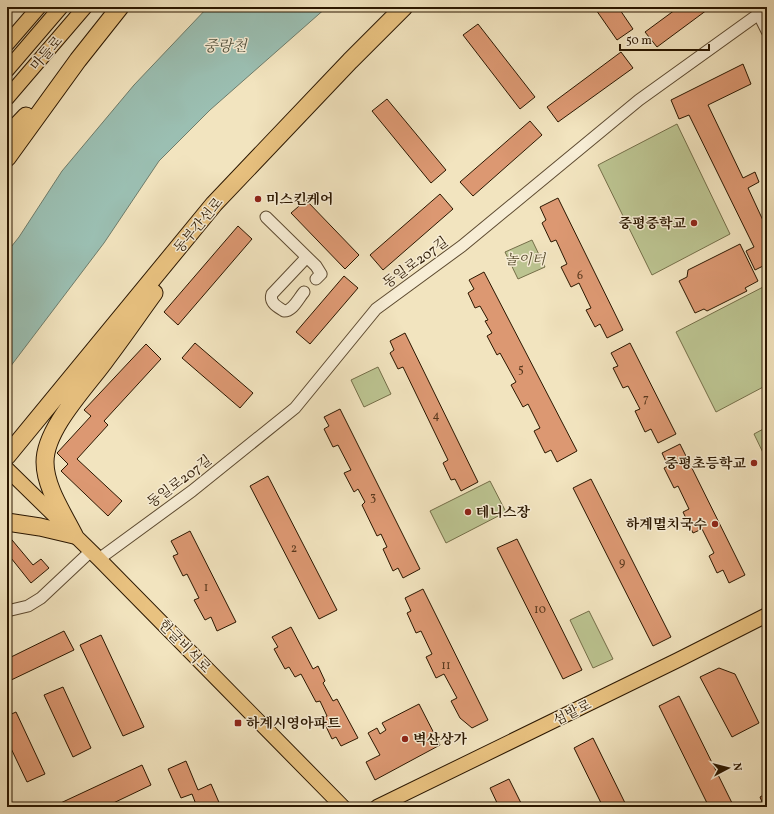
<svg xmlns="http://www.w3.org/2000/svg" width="774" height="814" font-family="Vollkorn,'Noto Serif KR',serif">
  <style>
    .green { fill: #bcc491; stroke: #746e48 }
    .water { fill: #9bbfb2; stroke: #6e7c6b }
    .building { fill: #dc9872; stroke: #2b1700 }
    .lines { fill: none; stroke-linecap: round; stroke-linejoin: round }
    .minor-casing { stroke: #5d4a30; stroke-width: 13 }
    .major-casing { stroke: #2b1700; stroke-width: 16 }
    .highway-casing { stroke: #2b1700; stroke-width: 19 }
    .minor { stroke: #f7edd5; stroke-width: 11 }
    .major { stroke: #e9c280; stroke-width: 14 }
    .highway { stroke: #e9c280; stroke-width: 17 }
    .poi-dot { fill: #8f2418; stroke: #f7edd5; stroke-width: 1.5 }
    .labels { text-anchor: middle; stroke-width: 3; stroke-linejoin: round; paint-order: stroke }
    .number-label { font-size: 12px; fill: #57371c }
    .street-label { font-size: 14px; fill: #2b1700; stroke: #f7edd5 }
    .poi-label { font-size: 14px; font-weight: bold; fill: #2b1700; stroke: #f7edd5; text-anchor: start }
    .park-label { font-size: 14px; font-style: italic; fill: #564b2c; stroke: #f7edd5 }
    .water-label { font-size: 15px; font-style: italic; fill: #52523e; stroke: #f7edd5 }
  </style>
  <rect width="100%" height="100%" fill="#f2e4bf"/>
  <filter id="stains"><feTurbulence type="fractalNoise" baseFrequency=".005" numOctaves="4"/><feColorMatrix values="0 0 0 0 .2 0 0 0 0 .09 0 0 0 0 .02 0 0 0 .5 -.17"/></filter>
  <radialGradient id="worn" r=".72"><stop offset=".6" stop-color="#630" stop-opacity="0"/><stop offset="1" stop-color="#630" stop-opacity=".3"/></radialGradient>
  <!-- green -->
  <path class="green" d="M677,124L730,234L652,275L598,165Z
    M532,240L545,267L518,279L505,252Z
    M767,285V385L716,412L676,332Z
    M378,367L391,394L364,407L351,380Z
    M767,427V461L754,434Z
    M490,481L506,512L446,543L430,511Z
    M589,611L613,659L593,668L570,620Z"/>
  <!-- water -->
  <path class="water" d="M208,7H327L210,110L159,161L104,243L7,371V252L19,237L62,171L134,85Z"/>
  <!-- building -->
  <path class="building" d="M594,7H618L633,29L617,40Z
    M679,7H711L657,47L645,32Z
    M478,24L535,97L520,109L463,35Z
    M621,52L633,68L558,122L547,107Z
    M743,64L751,84L708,105L743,178L755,172L759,182L748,188L767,229V264L755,270L746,251L754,247L689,115L679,119L671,100Z
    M387,99L446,170L431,183L372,111Z
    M530,121L542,135L473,196L460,182Z
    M440,194L453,209L383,270L370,255Z
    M558,198L623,330L607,338L600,324L595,327L586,310L591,308L579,283L571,287L561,267L567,264L556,240L551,242L542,223L546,220L540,207Z
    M306,200L359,255L345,269L291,213Z
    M238,226L252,239L178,325L164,312Z
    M740,244L758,281L745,288L747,291L707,311L704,309L695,313L679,281L687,277L688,270Z
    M484,272L577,451L557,462L551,450L545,453L534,431L540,428L528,404L523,407L511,385L516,382L500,353L497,355L487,336L492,333L485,321L488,320L480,306L475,308L468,293L474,289L469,280Z
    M344,276L358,288L310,344L296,332Z
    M405,333L478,482L461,491L455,479L451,480L443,463L448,460L403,367L398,369L390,353L394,350L390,341Z
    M195,343L253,393L240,408L182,358Z
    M630,343L676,434L658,443L651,429L645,432L635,411L640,409L628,386L623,388L613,368L618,366L611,353Z
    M146,344L161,359L104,421L108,425L77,459L122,501L108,516L61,471L68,464L57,453L91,416L84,410Z
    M340,409L420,569L403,578L398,568L393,571L383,549L387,547L381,534L377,536L362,505L365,502L358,489L354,492L344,473L351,470L338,445L333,447L324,429L329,426L324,417Z
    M680,444L745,575L729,583L723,570L717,573L709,556L714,553L702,529L693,533L683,512L689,509L678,486L674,488L664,468L668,466L662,453Z
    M268,476L337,610L319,619L250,486Z
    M591,479L671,637L653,646L573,488Z
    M190,531L236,622L217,631L211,617L205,620L194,600L199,598L187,574L183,576L173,556L178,554L171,541Z
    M7,534L33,565L41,559L49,568L31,583L7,553Z
    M517,539L582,670L563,679L497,548Z
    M423,589L488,720L472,728L460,718L451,701L457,698L444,674L436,678L426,657L432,654L421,631L416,633L407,613L411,611L405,598Z
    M291,627L313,669L318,666L325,681L323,683L333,701L337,699L358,738L341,746L336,737L332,739L322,718L327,716L320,701L316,702L301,674L295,677L289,667L285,669L274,649L278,647L272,637Z
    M64,631L74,650L7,682V659Z
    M101,635L144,727L123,736L80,645Z
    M719,668L735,674L759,723L732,737L700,677Z
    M63,687L91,748L73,757L44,695Z
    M679,696L734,807H709L659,706Z
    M419,704L440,745L375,780L366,762L380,755L368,733L377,728L380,734L386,730L382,723Z
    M16,712L45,774L27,782L7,740V716Z
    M593,738L627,807H603L574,748Z
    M186,761L198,790L211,784L221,807H197L192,794L181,798L168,769Z
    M142,765L151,785L105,807H52Z
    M509,779L523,807H499L490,788Z
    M767,786V807H764L760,797L765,794L763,788Z"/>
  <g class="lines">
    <!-- minor casing -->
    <g class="minor-casing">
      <path id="minor" d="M758,13L767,31
        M266,217L316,266L321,274L316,279
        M304,292C298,299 293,311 284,311C278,307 269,303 272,294L306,258
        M99,559L192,491L295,408L376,309L462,246L639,100L767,8
        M7,611L28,606L41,598L91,551"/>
    </g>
    <!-- major casing -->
    <g class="major-casing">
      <path id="major" d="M7,44L39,7
        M7,70L61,7
        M7,98L85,7
        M7,469L99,559L343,807
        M377,807L678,660L767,615"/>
    </g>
    <!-- highway casing -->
    <g class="highway-casing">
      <path id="highway" d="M7,136L26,116
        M7,158L78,60L120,7
        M7,456L214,204L350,61L404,7
        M7,522L40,527L74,535
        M74,535C63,513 45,487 45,462C45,428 88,385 107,358C123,337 138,315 154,293"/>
    </g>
    <!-- minor -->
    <use href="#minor" class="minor"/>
    <!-- major -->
    <use href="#major" class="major"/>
    <!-- highway -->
    <use href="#highway" class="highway"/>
  </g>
  <!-- markers -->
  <g class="poi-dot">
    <circle cx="258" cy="199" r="4"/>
    <circle cx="694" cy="223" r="4"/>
    <circle cx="754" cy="463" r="4"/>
    <circle cx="468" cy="512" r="4"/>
    <circle cx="715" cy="524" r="4"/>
    <rect x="234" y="719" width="8" height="8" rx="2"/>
    <circle cx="405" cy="739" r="4"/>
  </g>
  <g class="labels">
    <!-- number labels -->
    <g class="number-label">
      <text x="580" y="279">6</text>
      <text x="521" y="373">5</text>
      <text x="646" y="402">7</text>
      <text x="436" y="419">4</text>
      <text x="373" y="501">3</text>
      <text x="294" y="552">2</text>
      <text x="622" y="566">9</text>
      <text x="206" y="591">1</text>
      <text x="540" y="613">10</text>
      <text x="446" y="669">11</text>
    </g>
    <!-- street labels -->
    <g class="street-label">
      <text transform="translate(46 53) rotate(-49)" y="5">마들로</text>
      <text transform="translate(198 225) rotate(-50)" y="5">동부간선로</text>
      <text transform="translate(415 262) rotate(-36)" y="5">동일로207길</text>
      <text transform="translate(179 481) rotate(-37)" y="5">동일로207길</text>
      <text transform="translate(185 646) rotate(46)" y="5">한글비석로</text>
      <text transform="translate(572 712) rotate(-26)" y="5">섬밭로</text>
    </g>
    <!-- poi labels -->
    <g class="poi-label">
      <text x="266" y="204">미스킨케어</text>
      <text x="686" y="228" text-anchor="end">중평중학교</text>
      <text x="746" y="468" text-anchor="end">중평초등학교</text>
      <text x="476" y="517">테니스장</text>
      <text x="707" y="529" text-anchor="end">하계멸치국수</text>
      <text x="246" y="728">하계시영아파트</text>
      <text x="413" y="744">벽산상가</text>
    </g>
    <!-- park labels -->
    <g class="park-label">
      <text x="525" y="264">놀이터</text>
    </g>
    <!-- water labels -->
    <g class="water-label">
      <text x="225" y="51">중랑천</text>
    </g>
  </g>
  <!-- margin -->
  <rect width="774" height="814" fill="none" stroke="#f2e4bf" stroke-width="24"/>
  <rect x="8" y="8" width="758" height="798" fill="none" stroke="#2b1700" stroke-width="2"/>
  <rect x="12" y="12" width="750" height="790" fill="none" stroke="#2b1700"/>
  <!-- north arrow -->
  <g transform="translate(728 768) rotate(83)" stroke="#f7edd5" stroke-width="3" paint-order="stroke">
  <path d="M0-3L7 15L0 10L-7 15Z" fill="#2b1700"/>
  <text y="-6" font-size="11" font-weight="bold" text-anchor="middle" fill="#2b1700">N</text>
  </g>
  <!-- scale -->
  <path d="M620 44v6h89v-6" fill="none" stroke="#2b1700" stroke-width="2"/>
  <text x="626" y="44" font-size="12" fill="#2b1700" stroke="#f7edd5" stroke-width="3" paint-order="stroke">50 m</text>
  <rect width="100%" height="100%" filter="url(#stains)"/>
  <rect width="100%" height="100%" fill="url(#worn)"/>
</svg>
